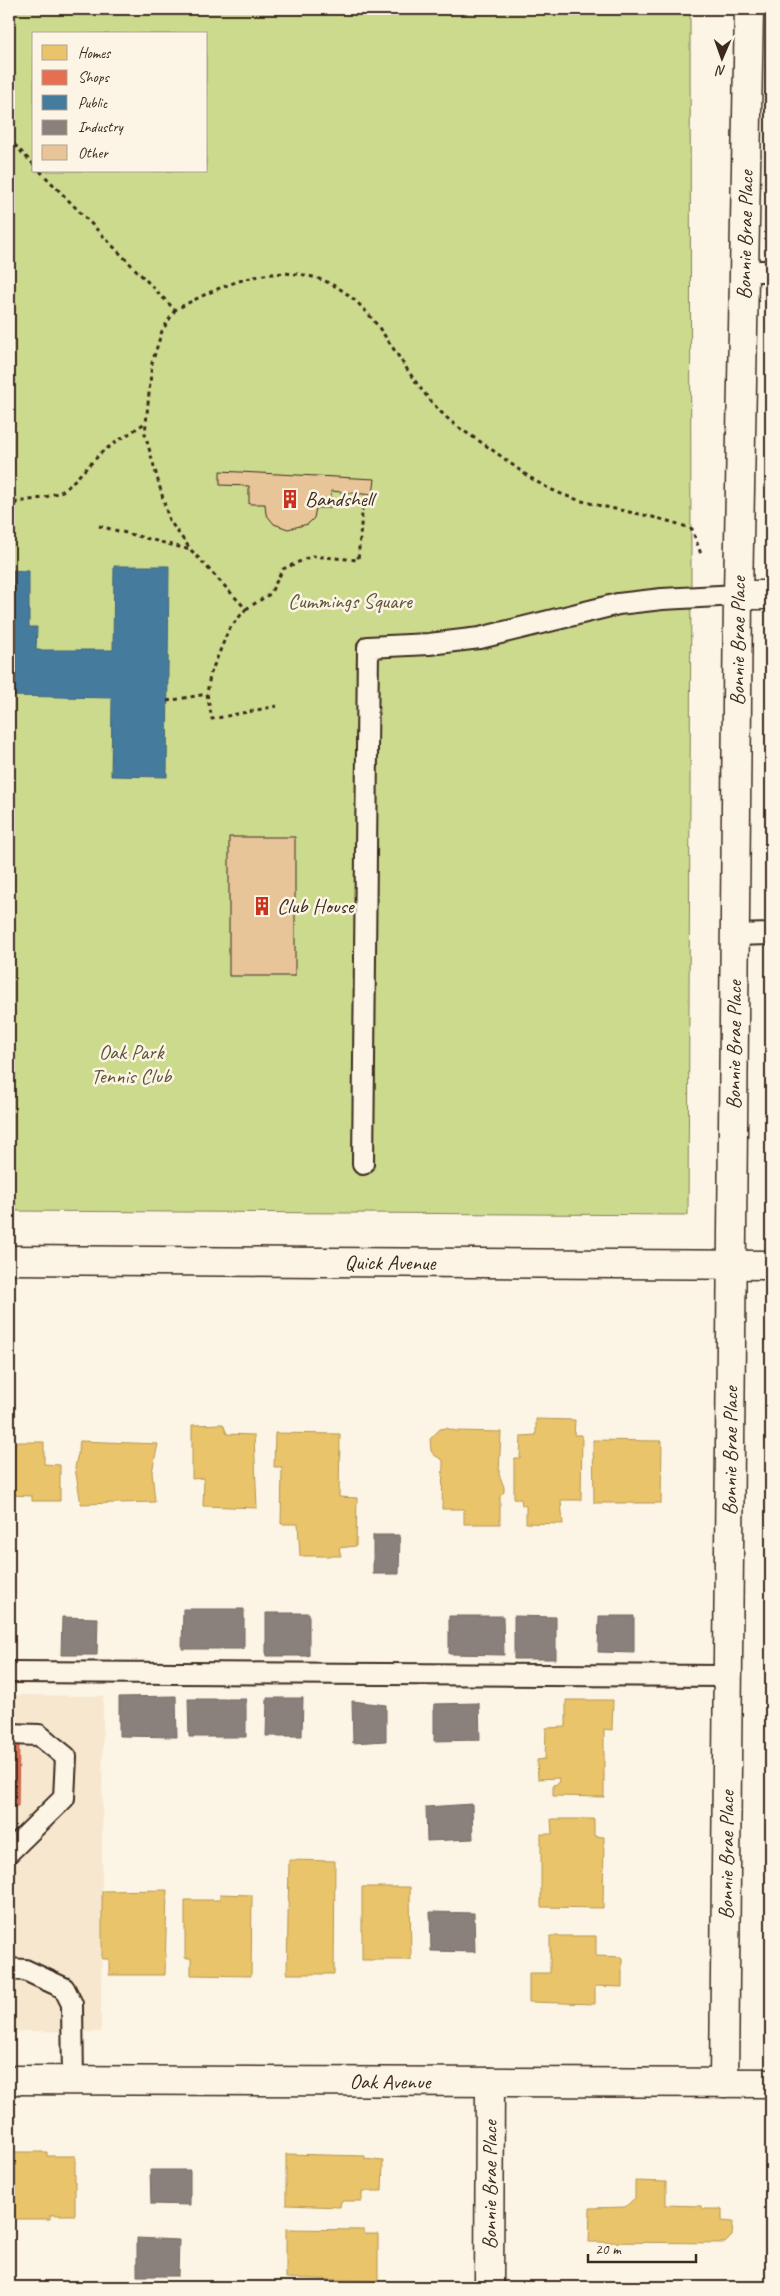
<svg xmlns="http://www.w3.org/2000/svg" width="780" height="2296" font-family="Caveat,sans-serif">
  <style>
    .built { fill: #f6e7ce }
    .green { fill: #ccda8e; stroke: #848256; fill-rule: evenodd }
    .homes { fill: #e9c46a; stroke: #b59653 }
    .shops { fill: #e76f51; stroke: #b35a42 }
    .public { fill: #457b9d; stroke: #426377 }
    .industry { fill: #8a817c; stroke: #726760 }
    .building { fill: #e7c598; stroke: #3b2a1e }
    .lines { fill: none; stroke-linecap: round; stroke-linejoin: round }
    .service-casing { stroke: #3b2a1e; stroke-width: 24 }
    .minor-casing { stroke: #3b2a1e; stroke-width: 31 }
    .path { stroke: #3b2a1e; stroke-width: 3; stroke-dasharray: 4 4; stroke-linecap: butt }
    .service { stroke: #fcf5e5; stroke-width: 20 }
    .minor { stroke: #fcf5e5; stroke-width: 28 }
    .labels { text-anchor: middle; stroke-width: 5; stroke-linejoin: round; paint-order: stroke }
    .street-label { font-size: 21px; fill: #3b2a1e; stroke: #fcf5e5 }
    .poi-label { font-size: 21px; fill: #3b2a1e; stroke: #fcf5e5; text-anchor: start }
    .park-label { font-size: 21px; fill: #5f563a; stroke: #fcf5e5 }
  </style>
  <rect width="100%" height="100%" fill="#fcf5e5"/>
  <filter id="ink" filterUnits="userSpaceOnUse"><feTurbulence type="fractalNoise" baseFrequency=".02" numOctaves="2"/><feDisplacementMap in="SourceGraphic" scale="10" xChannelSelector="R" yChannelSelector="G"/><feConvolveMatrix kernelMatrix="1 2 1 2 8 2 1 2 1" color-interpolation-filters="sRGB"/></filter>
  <g filter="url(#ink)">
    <!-- built -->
    <path class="built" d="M9,1695L103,1696L101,2032L9,2031Z"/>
    <!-- green -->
    <path class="green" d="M9,9H690L691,580L688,1215L9,1211ZM34,34H206V171H34Z"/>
    <!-- homes -->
    <path class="homes" d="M536,1419L575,1420L574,1435H582L581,1500H561L563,1524L526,1523V1506L522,1505L521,1499H514V1458H520L521,1436L536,1435Z
      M223,1424L227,1434L254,1435L257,1508L203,1506L204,1478L192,1479V1425Z
      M446,1428L456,1431L501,1432L499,1474L504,1487V1492L500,1496V1524H464V1509H442L443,1460L434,1455L431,1451L430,1439L440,1429Z
      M275,1433L340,1434L339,1497L357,1498L356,1546L339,1548L341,1556H300L298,1524H281L282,1467H274Z
      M593,1440L662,1441L661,1503H594Z
      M80,1441L158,1444L152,1472L155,1502L81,1504L75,1468Z
      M9,1442H44V1464L60,1465V1501H32V1496L9,1495Z
      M566,1700H613L612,1730L604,1729V1797L553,1796V1785L558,1784L559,1778L538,1779L537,1760L545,1759L546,1728L566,1727Z
      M551,1819H594V1836L604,1837L603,1908L541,1907V1834H552Z
      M289,1860L335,1861L334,1974H287Z
      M362,1887H410L411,1960H362Z
      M167,1890L165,1975H109V1959H102V1891Z
      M220,1894L252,1895L251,1976L191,1975V1958H185V1900H220Z
      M550,1936H596V1956L622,1957V1987L595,1986V2004L529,2002V1973H550Z
      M9,2152H47V2156H75V2215H50V2219H9Z
      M286,2154L365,2156V2159L383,2161L382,2191H362V2201H341L340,2207L286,2205Z
      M635,2181L666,2182V2205L701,2206L702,2209H722V2221L733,2222L732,2236L725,2243L589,2242L590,2208L625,2207L635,2198Z
      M286,2229L364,2230V2234H378V2281L286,2278Z"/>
    <!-- shops -->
    <path class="shops" d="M9,1741L19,1742L18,1806H9Z
      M9,2014H14L13,2031H9Z"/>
    <!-- public -->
    <path class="public" d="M114,566H169L167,777L111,776L112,698L9,696V570L29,571V627H37L36,650H113Z"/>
    <!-- industry -->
    <path class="industry" d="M373,1535H400L399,1574H373Z
      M183,1609H244V1649H182Z
      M266,1613H309V1656H266Z
      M449,1616H503L504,1655L449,1654Z
      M514,1616L556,1617V1659H514Z
      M599,1616H634V1653L598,1652Z
      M62,1617L98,1618L97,1655H61Z
      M176,1696L177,1737L119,1736V1697Z
      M267,1698H303L302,1736H266Z
      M188,1699H246V1737H189Z
      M352,1701L386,1705V1741L353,1743Z
      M479,1703L480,1740L434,1741V1704Z
      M472,1804L473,1839L427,1841L426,1807Z
      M430,1912L474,1913L475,1952L431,1951Z
      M150,2170H190V2205L151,2204Z
      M137,2238L179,2240L178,2276H137Z"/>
    <!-- building -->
    <path class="building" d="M220,471L375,479L373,495L331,491L330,508H316L314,518L308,524L288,529L274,524L266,514L265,504H249V486L220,485Z
      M229,837H295V976H229Z"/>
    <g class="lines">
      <!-- service casing -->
      <g class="service-casing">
        <path id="service" d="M744,271H771
          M735,935L771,934
          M363,1164L368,647L429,644L480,638L618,604L662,599L738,595
          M9,1672L728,1676
          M9,1734L39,1735L66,1757L64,1798L9,1852
          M9,1969L25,1970L64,1988L72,2004L73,2081"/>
      </g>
      <!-- minor casing -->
      <g class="minor-casing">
        <g id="minor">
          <path d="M738,595H771"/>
          <path id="s1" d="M9,1260L771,1265"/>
          <path id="s2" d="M9,2080L771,2083"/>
          <path id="s3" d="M724,2083L738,595L749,9"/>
          <path id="s4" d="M489,2287L490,2082"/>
        </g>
      </g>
      <!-- path -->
      <path class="path" d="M9,139L34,165
        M40,171L175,310C242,273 313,248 370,316C396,348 414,387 445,416C457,428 474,437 488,447C503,457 518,470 534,480C583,511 639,508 692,529L702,557
        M175,310L162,331L152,363L145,434L169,520L191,550L246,609L229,629L210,675L207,694L212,719L277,706
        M9,510L17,502L43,498L65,490L103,451L145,423
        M99,526L191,550
        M246,609L270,594L283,569L312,556L358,560L363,502
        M167,701L207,694"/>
      <!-- service -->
      <use href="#service" class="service"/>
      <!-- minor -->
      <use href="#minor" class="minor"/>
    </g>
  </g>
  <!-- icons -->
  <defs>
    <g id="building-bare" transform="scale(1.5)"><path d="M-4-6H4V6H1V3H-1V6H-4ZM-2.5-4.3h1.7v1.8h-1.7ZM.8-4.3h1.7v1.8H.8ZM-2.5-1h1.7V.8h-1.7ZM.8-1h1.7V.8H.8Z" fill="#c8321e" stroke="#fcf5e5" stroke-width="2.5" paint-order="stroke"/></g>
  </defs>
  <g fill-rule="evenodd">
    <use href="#building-bare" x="290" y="499"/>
    <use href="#building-bare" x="262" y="906"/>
  </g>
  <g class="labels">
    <!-- street labels -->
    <g class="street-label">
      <text dy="7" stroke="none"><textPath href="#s3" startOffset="1848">Bonnie Brae Place</textPath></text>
      <text dy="7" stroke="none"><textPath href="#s3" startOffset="1442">Bonnie Brae Place</textPath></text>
      <text dy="7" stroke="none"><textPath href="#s3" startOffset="1038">Bonnie Brae Place</textPath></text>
      <text dy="7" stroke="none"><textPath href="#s1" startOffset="381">Quick Avenue</textPath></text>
      <text dy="7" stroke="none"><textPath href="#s3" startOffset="632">Bonnie Brae Place</textPath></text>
      <text dy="7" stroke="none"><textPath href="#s3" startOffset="228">Bonnie Brae Place</textPath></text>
      <text dy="7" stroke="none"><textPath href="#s2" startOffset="381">Oak Avenue</textPath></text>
      <text dy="7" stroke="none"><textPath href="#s4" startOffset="102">Bonnie Brae Place</textPath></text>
    </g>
    <!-- poi labels -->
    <g class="poi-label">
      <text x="305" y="506">Bandshell</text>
      <text x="277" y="913">Club House</text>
    </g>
    <!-- park labels -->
    <g class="park-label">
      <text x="350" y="608">Cummings Square</text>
      <text x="131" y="1059">Oak Park<tspan x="131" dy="24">Tennis Club</tspan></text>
    </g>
  </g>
  <!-- margin -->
  <rect width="780" height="2296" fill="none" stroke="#fcf5e5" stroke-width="30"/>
  <rect x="15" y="15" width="750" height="2266" fill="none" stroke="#3b2a1e" stroke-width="2" filter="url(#ink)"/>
  <!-- legend -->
  <rect x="32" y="32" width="175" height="140" fill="#fcf5e5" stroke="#afa495"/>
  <rect x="42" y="45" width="25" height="15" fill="#e9c46a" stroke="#afa495"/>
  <text x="78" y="58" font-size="15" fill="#3b2a1e">Homes</text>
  <rect x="42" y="70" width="25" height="15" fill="#e76f51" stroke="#afa495"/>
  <text x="78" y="82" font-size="15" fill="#3b2a1e">Shops</text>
  <rect x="42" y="95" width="25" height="15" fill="#457b9d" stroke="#afa495"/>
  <text x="78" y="108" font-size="15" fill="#3b2a1e">Public</text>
  <rect x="42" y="120" width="25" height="15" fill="#8a817c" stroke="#afa495"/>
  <text x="78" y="132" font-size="15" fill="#3b2a1e">Industry</text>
  <rect x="42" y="145" width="25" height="15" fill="#e7c598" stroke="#afa495"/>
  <text x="78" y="158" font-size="15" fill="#3b2a1e">Other</text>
  <!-- north arrow -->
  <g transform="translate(722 58) rotate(182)" stroke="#fcf5e5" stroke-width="4" paint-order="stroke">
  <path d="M0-4L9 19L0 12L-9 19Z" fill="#3b2a1e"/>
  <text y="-8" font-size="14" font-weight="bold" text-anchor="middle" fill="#3b2a1e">N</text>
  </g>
  <!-- scale -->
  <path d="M588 2254v8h108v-8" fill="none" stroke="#3b2a1e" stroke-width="2.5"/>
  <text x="595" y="2254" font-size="15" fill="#3b2a1e" stroke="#fcf5e5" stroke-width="4" paint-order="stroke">20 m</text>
</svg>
